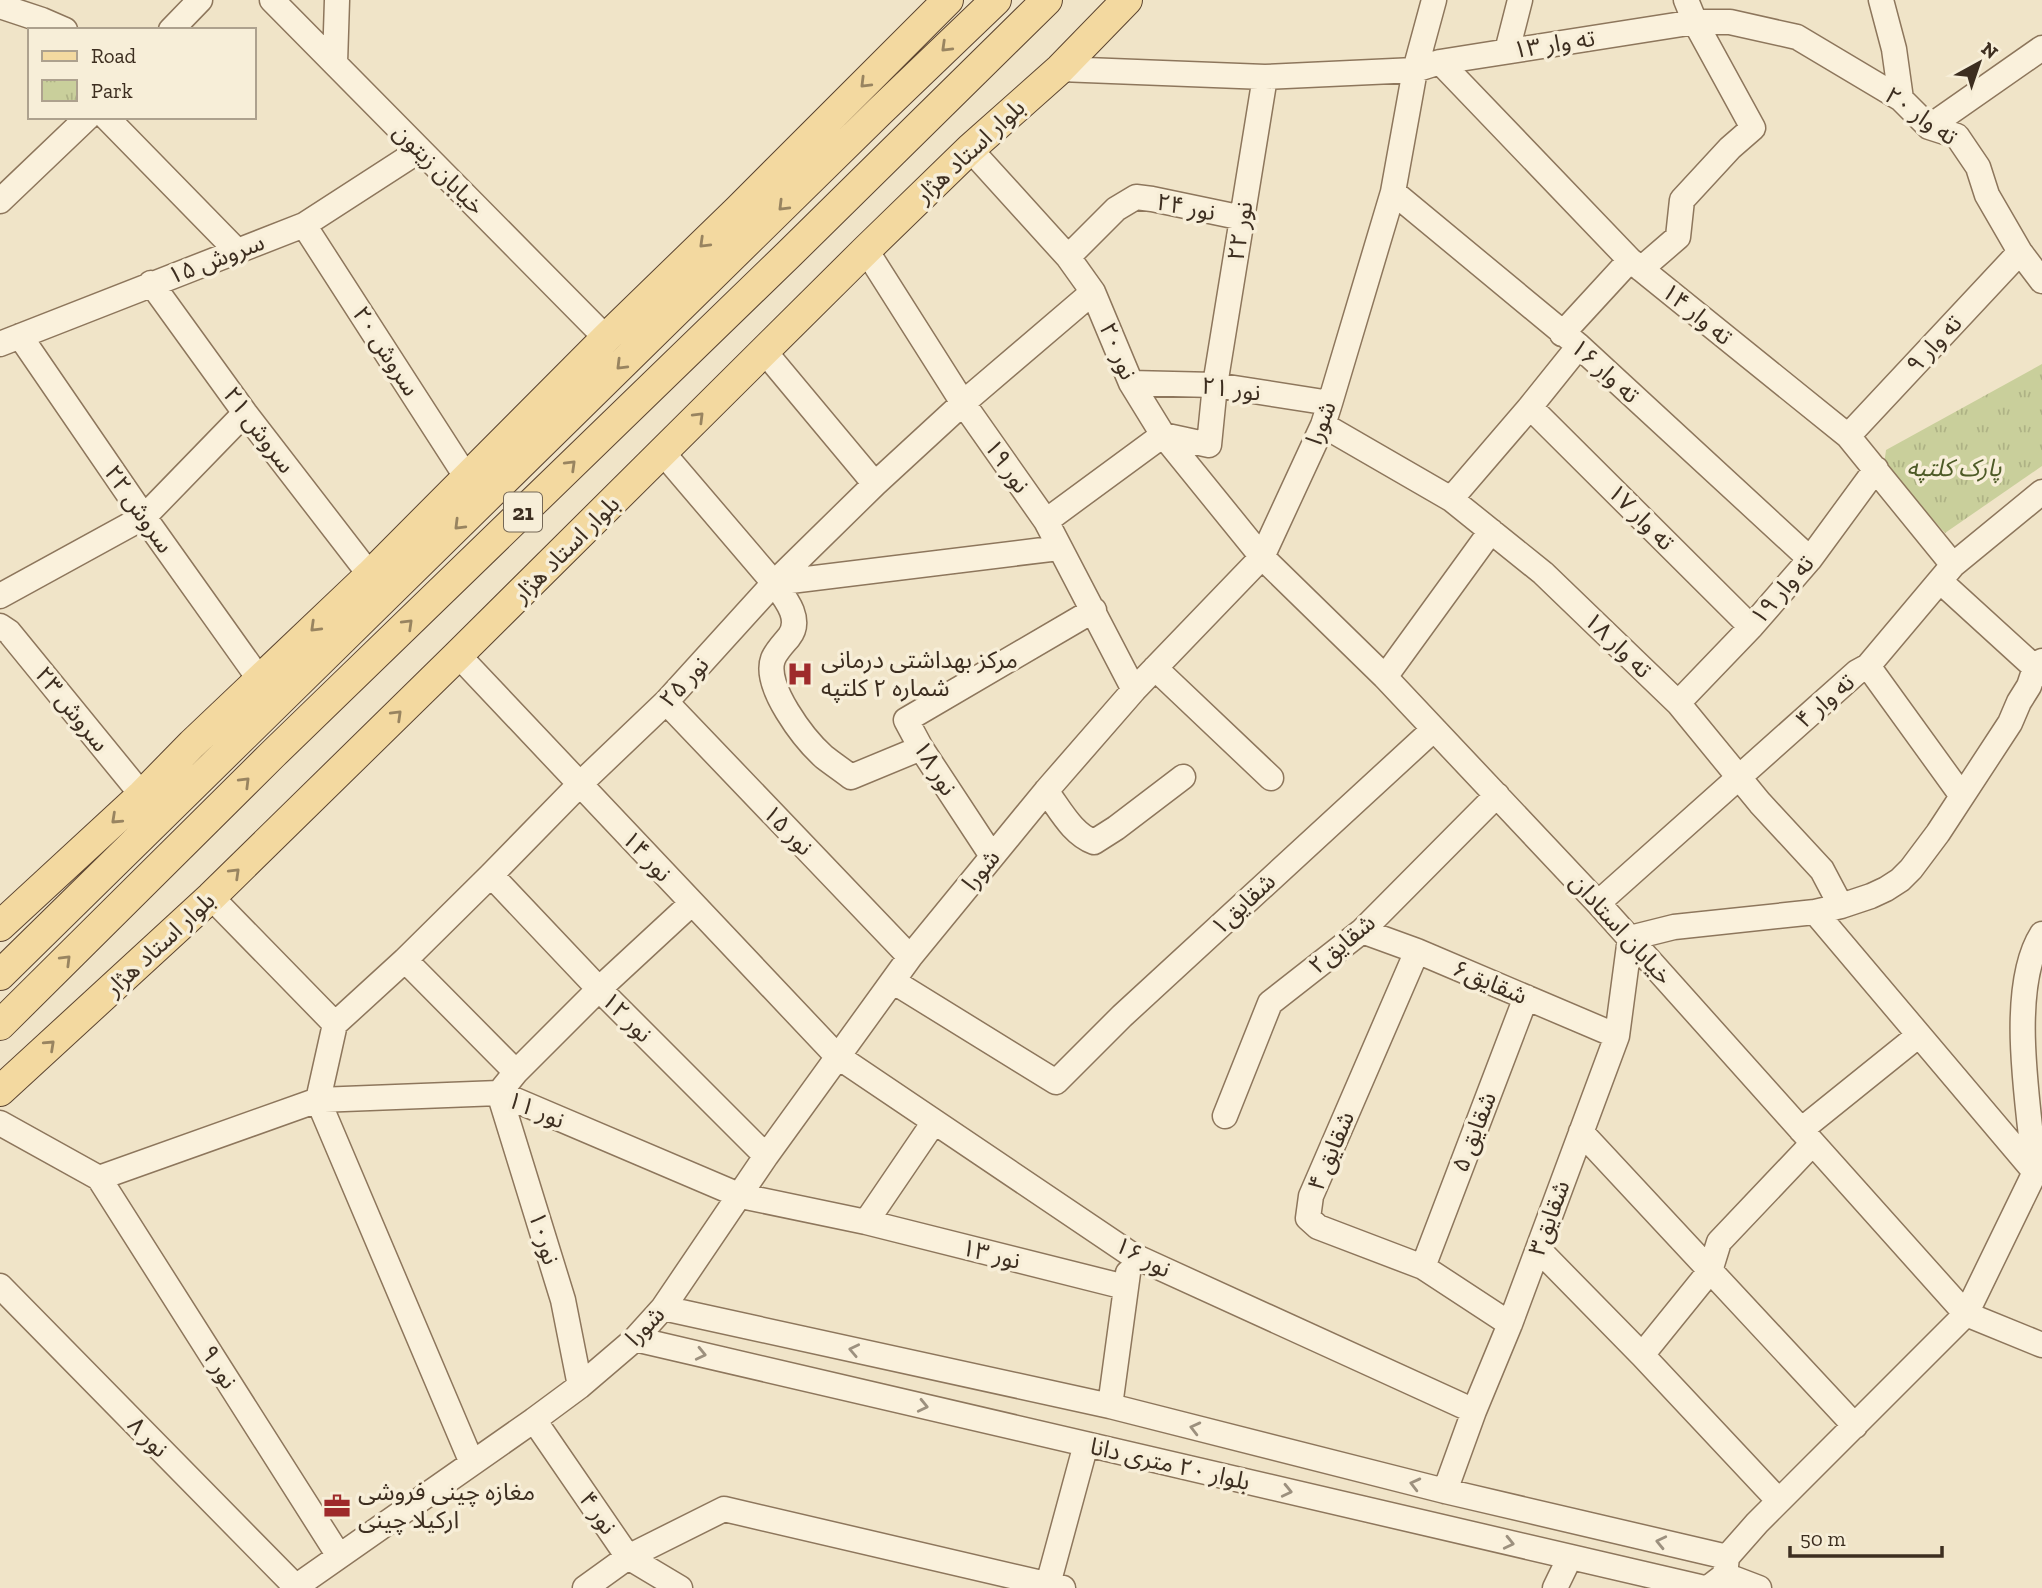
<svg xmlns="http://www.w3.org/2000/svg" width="2042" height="1588" font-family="'Zilla Slab','Noto Sans Arabic',serif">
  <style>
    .park { fill: url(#park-tufts) }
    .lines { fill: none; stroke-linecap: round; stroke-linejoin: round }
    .minor-casing { stroke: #8d765c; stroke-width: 27 }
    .major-casing { stroke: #5b4430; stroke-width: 32 }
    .minor { stroke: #faf1dc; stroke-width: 24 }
    .major { stroke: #f3d9a0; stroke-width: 30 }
    .oneway { stroke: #988460 }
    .oneway2 { stroke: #9c907e }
    .labels { text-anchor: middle; stroke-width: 7; stroke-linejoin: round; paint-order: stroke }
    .shield { fill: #f7eed8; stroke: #756857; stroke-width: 2 }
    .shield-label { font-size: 23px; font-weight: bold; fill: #3d2e20 }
    .street-label { font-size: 24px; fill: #3d2e20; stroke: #f7eed8 }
    .park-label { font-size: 24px; font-style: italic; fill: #4d5a26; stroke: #f7eed8 }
    .poi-label { font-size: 24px; fill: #3d2e20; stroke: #f7eed8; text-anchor: start }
  </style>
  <defs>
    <pattern id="park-tufts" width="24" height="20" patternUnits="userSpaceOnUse" patternTransform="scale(1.75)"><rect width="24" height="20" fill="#c9cf9b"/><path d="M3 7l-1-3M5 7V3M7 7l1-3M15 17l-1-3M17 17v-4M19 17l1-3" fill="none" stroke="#aeb285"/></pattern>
  </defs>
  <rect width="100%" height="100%" fill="#f0e4c8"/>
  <!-- park -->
  <path class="park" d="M2042,364V466L1945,533L1884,465L1886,450Z"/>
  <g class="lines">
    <!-- minor casing -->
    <g class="minor-casing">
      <path id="minor" d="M272,0L606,338
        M1881,0L1894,49L1901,99
        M0,6L42,20L65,30
        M171,30L200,0
        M1507,51L1520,0
        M1440,62L1630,260L1848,436L1953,565
        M335,63L337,0
        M1060,69L1265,77L1415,70L1440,62L1695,22H1730L1797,37L1901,99L1929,127L1957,136L1978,167L1987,195L2020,252L2042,281
        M106,117L237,251
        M1929,127L2042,48
        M970,149L1068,257L1093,292L1131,383L1163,435L1262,557L1385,677L1598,903L1966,1314L2042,1345
        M1393,192L1579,346L1810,559
        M0,201L88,117
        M304,225L467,478
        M866,250L963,403L1046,521L1134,690
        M1068,257L1116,209L1136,197L1152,199L1243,218
        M1641,269L1678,237L1682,200L1730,148L1753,128L1695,22L1686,0
        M151,283L245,413L370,575
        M1562,334L1630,260
        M20,336L144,517L260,680
        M0,344L304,225L420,150
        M764,351L875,484
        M1131,383L1215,385L1330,403
        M1530,407L1751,627
        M1323,425L1451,499L1543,573L1678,703L1760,803L1822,870L1841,906L1815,912L1674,927L1630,938L1617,1036L1510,1324L1474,1411L1445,1491
        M1848,436L2020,252
        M663,453L774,583C785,598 803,619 789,637C784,643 776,651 773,659C763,686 804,739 824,757C833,764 842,770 851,777L921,748
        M1451,499L1530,407L1579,346
        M1046,521L1163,435L1209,445L1215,385L1265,77
        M1940,581L2042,674
        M774,583L1059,548
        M0,596L144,517L245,413
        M0,626L9,632L142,795
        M458,655L837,1056L1132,1255L1474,1411
        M1868,666L1962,796
        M1155,668L1271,778
        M1385,677L1491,531
        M666,702L910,957
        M1678,703L1751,627L1810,559L1876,469
        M1046,791C1060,809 1072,834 1094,842L1116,828L1183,777
        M992,856L921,748L906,720L1094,610
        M491,875L599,989L766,1156
        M211,897L335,1024
        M1598,903L1857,672L1868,666L1953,565L2042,492
        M1841,906L1871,896L1886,889L1900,880L1911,869L1938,833L2010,723L2019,702L2029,686L2035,668L2042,661
        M1362,931L1417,951L1617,1036
        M1417,951L1311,1196L1308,1218L1318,1227L1423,1267L1510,1324
        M405,960L516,1072
        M894,982L1056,1082L1122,1016L1434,729
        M318,1100L335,1024L405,960L491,875L580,784L666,702L774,583L875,484L963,403L1093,292
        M318,1100L472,1463
        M1225,1116L1270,1003L1362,931L1497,795
        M0,1123L99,1178L318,1100L499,1093L741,1196L866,1222L1125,1287
        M1801,1130L1919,1035
        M1581,1132L1855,1426
        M2038,1170L2035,1172C2029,1108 2007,989 2042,934
        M99,1178L339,1556
        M866,1222L934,1122
        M1538,1249L1642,1355L1779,1501
        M1423,1267L1526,997
        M0,1286L296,1587
        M663,1308L1110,1406L1445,1491L1727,1557
        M635,1339L1704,1588
        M1642,1355L1710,1271L1719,1242L1812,1144
        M580,1386L563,1300L499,1093L516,1072L599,989L692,903
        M1110,1406L1128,1273
        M534,1420L628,1557L680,1588
        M1725,1575L1759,1588
        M294,1588L534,1420L580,1386L635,1339L663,1308L766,1156L910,957L1046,791L1134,690L1262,557L1323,425L1330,403L1393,192L1415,70L1434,0
        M585,1588L628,1557L724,1509L1063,1588
        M1047,1588L1086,1444
        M1555,1588L1570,1557
        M1708,1588L1725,1575L1727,1557L1757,1523L1966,1314L2035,1172L1815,912"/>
    </g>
    <!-- major casing -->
    <g class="major-casing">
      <path id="major" d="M0,926L142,795L192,744L370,575L606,338L738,210L948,0
        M0,975L878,113L996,0
        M0,1025L272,755L789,254L1047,0
        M0,1091L211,897L458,655L866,250L970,149L1060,69L1127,0"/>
    </g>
    <!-- minor -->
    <use href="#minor" class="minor"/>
    <!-- major -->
    <use href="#major" class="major"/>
  </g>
  <!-- one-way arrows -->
  <defs><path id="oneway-chevron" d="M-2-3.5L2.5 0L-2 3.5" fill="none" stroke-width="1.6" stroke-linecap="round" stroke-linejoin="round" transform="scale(1.75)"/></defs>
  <g class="oneway">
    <use href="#oneway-chevron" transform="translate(946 47) rotate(136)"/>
    <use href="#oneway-chevron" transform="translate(865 83) rotate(135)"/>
    <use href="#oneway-chevron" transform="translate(783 206) rotate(135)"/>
    <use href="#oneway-chevron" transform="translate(704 243) rotate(136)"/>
    <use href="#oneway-chevron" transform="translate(621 365) rotate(135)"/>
    <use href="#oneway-chevron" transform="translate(699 417) rotate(-45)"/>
    <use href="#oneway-chevron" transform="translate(571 465) rotate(-44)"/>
    <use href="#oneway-chevron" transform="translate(459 525) rotate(135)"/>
    <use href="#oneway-chevron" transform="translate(408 624) rotate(-44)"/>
    <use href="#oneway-chevron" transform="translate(315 627) rotate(136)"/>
    <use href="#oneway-chevron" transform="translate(397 715) rotate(-44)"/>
    <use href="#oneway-chevron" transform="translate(245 782) rotate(-45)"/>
    <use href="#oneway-chevron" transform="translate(116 819) rotate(137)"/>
    <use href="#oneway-chevron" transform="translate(235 873) rotate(-44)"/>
    <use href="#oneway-chevron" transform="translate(66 960) rotate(-45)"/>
    <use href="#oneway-chevron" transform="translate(50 1045) rotate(-43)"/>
  </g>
  <g class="oneway2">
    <use href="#oneway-chevron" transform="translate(854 1350) rotate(-168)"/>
    <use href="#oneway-chevron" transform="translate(701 1354) rotate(13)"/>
    <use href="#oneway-chevron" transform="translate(923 1406) rotate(13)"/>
    <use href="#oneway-chevron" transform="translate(1195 1428) rotate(-166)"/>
    <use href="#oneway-chevron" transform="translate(1415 1484) rotate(-166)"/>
    <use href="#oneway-chevron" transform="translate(1287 1491) rotate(13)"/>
    <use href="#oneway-chevron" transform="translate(1661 1542) rotate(-167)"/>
    <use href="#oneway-chevron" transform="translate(1509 1543) rotate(13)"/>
  </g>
  <!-- icons -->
  <defs>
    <g id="hospital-bare" transform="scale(2.1)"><path d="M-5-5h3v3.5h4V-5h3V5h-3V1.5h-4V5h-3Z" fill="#9e2a2b" stroke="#f7eed8" stroke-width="2.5" paint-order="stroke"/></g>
    <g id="office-bare" transform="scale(2.1)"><path d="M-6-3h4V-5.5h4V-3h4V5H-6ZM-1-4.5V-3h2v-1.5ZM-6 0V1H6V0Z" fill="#9e2a2b" stroke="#f7eed8" stroke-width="2.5" paint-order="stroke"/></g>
  </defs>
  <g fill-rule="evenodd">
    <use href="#hospital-bare" x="800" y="674"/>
    <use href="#office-bare" x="337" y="1506"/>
  </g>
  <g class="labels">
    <!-- shield labels -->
    <rect class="shield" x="504" y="492.5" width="38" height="39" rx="5"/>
    <g class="shield-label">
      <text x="523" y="520">21</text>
    </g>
    <!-- street labels -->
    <g class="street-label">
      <text transform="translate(1554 44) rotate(-9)" y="8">ته وار ۱۳</text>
      <text transform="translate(1921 116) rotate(35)" y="8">ته وار ۲۰</text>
      <text transform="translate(970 151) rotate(-43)" y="8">بلوار استاد هژار</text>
      <text transform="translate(439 169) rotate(45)" y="8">خیابان زیتون</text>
      <text transform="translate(1186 207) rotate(11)" y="8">نور ۲۴</text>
      <text transform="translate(1240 231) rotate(-81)" y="8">نور ۲۲</text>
      <text transform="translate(216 259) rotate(-21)" y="8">سروش ۱۵</text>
      <text transform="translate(1697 314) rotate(39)" y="8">ته وار ۱۴</text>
      <text transform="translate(1934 344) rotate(-47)" y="8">ته وار ۹</text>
      <text transform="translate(386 351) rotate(57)" y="8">سروش ۲۰</text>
      <text transform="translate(1118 351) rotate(67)" y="8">نور ۲۰</text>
      <text transform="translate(1605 371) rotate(42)" y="8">ته وار ۱۶</text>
      <text transform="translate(1231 389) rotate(7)" y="8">نور ۲۱</text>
      <text transform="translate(1321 423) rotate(-69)" y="8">شورا</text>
      <text transform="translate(259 430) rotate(53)" y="8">سروش ۲۱</text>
      <text transform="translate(1007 466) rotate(55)" y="8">نور ۱۹</text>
      <text transform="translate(139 509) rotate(55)" y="8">سروش ۲۲</text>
      <text transform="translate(1641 517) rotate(45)" y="8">ته وار ۱۷</text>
      <text transform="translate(566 549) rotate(-45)" y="8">بلوار استاد هژار</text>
      <text transform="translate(1782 590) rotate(-49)" y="8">ته وار ۱۹</text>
      <text transform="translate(1618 645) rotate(44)" y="8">ته وار ۱۸</text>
      <text transform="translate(684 682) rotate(-47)" y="8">نور ۲۵</text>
      <text transform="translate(1825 701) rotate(-41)" y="8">ته وار ۴</text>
      <text transform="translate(72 709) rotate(51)" y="8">سروش ۲۳</text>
      <text transform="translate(935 768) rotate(58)" y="8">نور ۱۸</text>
      <text transform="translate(788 830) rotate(46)" y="8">نور ۱۵</text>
      <text transform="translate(647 856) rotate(47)" y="8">نور ۱۴</text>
      <text transform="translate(981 870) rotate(-51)" y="8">شورا</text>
      <text transform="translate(1243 904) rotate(-43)" y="8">شقایق۱</text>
      <text transform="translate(1621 929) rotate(48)" y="8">خیابان استادان</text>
      <text transform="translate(160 944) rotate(-43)" y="8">بلوار استاد هژار</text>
      <text transform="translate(1342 944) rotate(-40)" y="8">شقایق۲</text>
      <text transform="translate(1490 982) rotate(23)" y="8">شقایق۶</text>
      <text transform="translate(627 1017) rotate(45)" y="8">نور ۱۲</text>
      <text transform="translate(536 1110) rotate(23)" y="8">نور ۱۱</text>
      <text transform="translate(1474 1132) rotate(-69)" y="8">شقایق ۵</text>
      <text transform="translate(1331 1151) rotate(-67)" y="8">شقایق ۴</text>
      <text transform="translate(1549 1218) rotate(-70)" y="8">شقایق۳</text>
      <text transform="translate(544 1238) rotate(73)" y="8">نور۱۰</text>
      <text transform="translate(991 1254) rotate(14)" y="8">نور ۱۳</text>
      <text transform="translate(1143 1257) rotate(28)" y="8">نور ۱۶</text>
      <text transform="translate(645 1326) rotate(-46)" y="8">شورا</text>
      <text transform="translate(219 1367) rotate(58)" y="8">نور ۹</text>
      <text transform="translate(148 1437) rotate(45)" y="8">نور ۸</text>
      <text transform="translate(1170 1464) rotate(13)" y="8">بلوار ۲۰ متری دانا</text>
      <text transform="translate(598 1513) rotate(55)" y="8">نور ۴</text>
    </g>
    <!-- park labels -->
    <g class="park-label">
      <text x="1954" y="476">پارک کلتپه</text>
    </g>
    <!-- poi labels -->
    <g class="poi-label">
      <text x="821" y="668">مرکز بهداشتی درمانی<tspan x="821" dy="28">شماره ۲ کلتپه</tspan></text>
      <text x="358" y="1500">مغازه چینی فروشی<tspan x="358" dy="28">ارکیلا چینی</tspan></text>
    </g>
  </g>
  <!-- legend -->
  <rect x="28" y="28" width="228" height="91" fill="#f7eed8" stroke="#ada18e" stroke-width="2"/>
  <rect x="42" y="51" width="35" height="10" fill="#f3d9a0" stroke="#ada18e" stroke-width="2"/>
  <text x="91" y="63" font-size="21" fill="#3d2e20">Road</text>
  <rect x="42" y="80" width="35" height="21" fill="url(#park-tufts)" stroke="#ada18e" stroke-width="2"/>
  <text x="91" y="98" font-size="21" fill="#3d2e20">Park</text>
  <!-- north arrow -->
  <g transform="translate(1979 63) rotate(40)" stroke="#f7eed8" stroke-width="5" paint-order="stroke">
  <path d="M0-5L12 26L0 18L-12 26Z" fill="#3d2e20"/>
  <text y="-10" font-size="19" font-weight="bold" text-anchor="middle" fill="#3d2e20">N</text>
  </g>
  <!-- scale -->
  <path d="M1790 1546v10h152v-10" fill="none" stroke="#3d2e20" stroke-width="3.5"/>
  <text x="1800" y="1546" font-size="21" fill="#3d2e20" stroke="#f7eed8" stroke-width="5" paint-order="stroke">50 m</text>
</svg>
